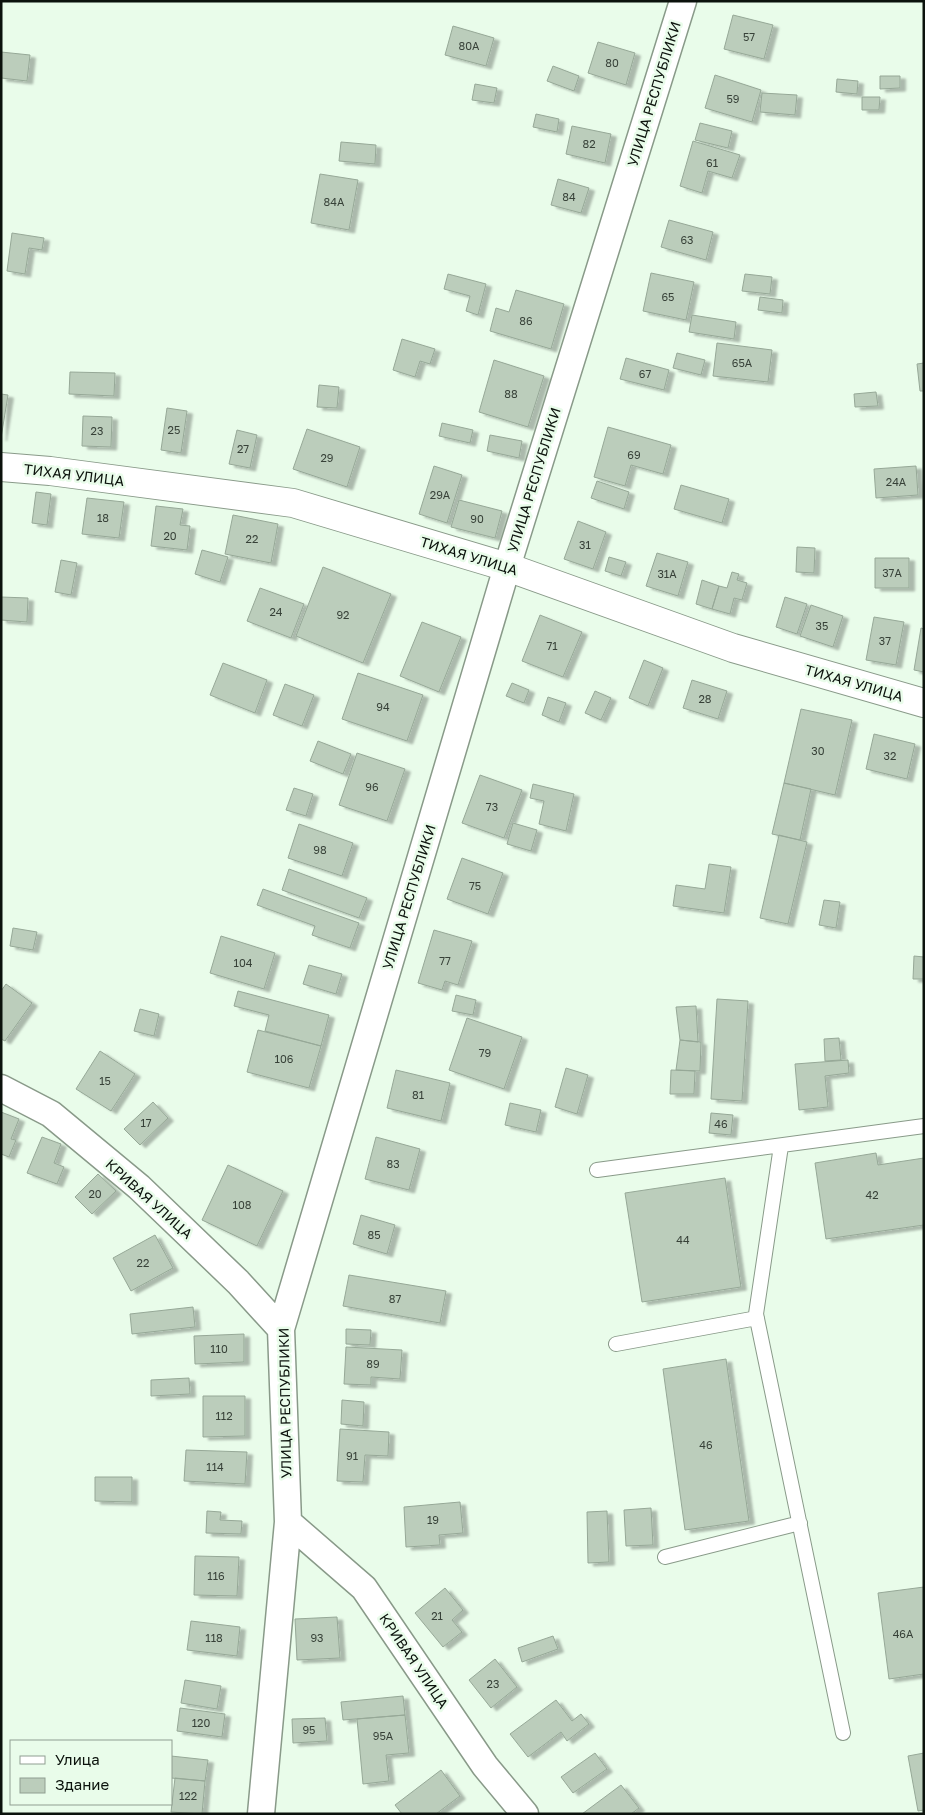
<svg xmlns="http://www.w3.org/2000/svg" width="925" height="1815" font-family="'Golos Text',sans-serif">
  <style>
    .building { fill: #bbcdbb; stroke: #96a897; filter: url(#shadow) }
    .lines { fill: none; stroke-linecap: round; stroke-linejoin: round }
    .service-casing { stroke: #899a89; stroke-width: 16 }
    .minor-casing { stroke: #899a89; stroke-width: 29 }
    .secondary-casing { stroke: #899a89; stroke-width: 30 }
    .service { stroke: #fff; stroke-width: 14 }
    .minor { stroke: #fff; stroke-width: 26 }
    .secondary { stroke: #fff; stroke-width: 28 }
    .labels { text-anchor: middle; stroke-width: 5; stroke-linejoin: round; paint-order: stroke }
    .number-label { font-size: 11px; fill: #374138 }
    .street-label { font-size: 14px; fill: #0b120c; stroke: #e9fcea }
  </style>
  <defs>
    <filter id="shadow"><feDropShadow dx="5.5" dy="3" stdDeviation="1" flood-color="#0004"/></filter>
  </defs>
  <rect width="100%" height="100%" fill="#e9fcea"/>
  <!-- building -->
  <path class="building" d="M733,15L773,25L764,59L724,49Z
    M453,26L494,38L486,66L445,55Z
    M598,42L635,53L626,85L588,73Z
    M1,52L30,55L27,81L1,78Z
    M553,66L579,76L574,91L547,81Z
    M715,75L761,90L752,122L705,108Z
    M880,76H900V88L880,89Z
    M837,79L858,81L857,94L836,92Z
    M475,84L497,88L494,103L472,100Z
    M762,93L797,95L795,115L760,112Z
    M862,97H880L879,110H862Z
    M536,114L559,119L557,132L533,127Z
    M700,123L732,131L728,148L695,140Z
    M572,126L611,134L605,163L566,154Z
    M693,141L740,155L732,178L708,171L702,193L680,186Z
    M341,142L376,145L375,164L339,161Z
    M320,174L358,180L349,230L311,223Z
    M558,179L589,188L581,213L551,205Z
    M669,220L713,232L706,260L661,247Z
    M12,233L44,238L42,250L29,248L25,274L7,271Z
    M651,273L694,282L686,320L643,311Z
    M448,274L486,284L478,315L466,311L470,296L444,289Z
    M745,274L772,277L770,294L742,291Z
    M516,290L564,304L551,349L490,331L496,308L509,312Z
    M760,297L783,300L782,313L758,310Z
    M692,315L736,322L734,339L689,332Z
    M402,339L435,349L430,364L420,361L415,377L393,370Z
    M717,343L772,350L768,382L713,376Z
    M677,353L705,360L701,375L673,368Z
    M626,358L669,370L664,390L620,379Z
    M494,360L544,376L528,427L479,412Z
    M924,363V391H920L917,364Z
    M70,372L115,373L114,396L69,394Z
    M319,385L339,387L337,408L317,407Z
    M876,392L878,406L855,407L854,394Z
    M1,394L8,395L1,438Z
    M167,408L187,411L181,453L161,450Z
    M83,416L112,417L111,447L82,446Z
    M442,423L473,430L470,443L439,436Z
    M608,427L671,445L663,474L631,465L625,486L594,477Z
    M307,429L360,447L347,487L293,469Z
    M237,430L257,435L250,468L229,464Z
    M490,435L522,441L519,458L487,451Z
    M434,466L462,475L447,523L419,514Z
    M916,466L918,495L876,498L874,469Z
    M597,481L629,492L624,509L591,498Z
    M681,485L729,499L722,523L674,509Z
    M36,492L51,494L47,525L32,523Z
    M87,498L124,502L119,538L82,534Z
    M459,500L502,511L495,538L451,527Z
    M156,506L183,509L180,525L190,526L187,550L151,546Z
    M233,515L278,524L271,563L225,554Z
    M578,521L606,532L593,569L564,559Z
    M797,547L815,548L814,573L796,572Z
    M202,550L228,557L220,582L195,574Z
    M657,553L688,562L678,596L646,586Z
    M609,557L626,562L621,576L605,571Z
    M875,558H909V588H875Z
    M61,560L77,563L71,595L55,592Z
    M323,567L391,594L363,663L296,636Z
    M732,572L739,574L737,580L747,583L742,600L734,598L730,614L712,609L719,586L727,588Z
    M702,580L719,586L712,609L696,604Z
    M260,588L304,604L291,638L247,621Z
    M1,597L28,598L27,622L1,620Z
    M785,597L807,604L797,634L776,627Z
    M811,605L843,616L833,647L800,636Z
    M540,615L582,632L563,677L522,661Z
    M874,617L904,622L896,665L866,660Z
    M422,622L461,637L439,692L400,676Z
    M921,628L924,629V672L914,670Z
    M644,660L663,668L648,706L629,698Z
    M223,663L267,680L255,713L210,695Z
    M358,673L423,695L407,741L342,719Z
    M692,680L727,691L718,719L683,708Z
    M512,683L529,690L524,703L506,696Z
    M285,684L314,695L302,726L273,715Z
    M595,691L611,698L601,720L585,713Z
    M548,697L566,703L559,722L542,715Z
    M801,709L852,720L835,795L784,783Z
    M874,734L915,744L907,779L866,769Z
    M318,741L351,754L343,774L310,761Z
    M357,753L405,769L387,821L339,805Z
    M480,775L522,790L504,838L462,823Z
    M784,783L811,789L800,840L772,834Z
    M533,784L574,794L566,831L539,824L544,801L530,798Z
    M294,788L313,794L306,816L286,810Z
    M513,823L537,830L531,851L507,844Z
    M299,824L353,843L342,876L288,858Z
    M779,835L807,842L788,924L760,918Z
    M462,858L503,873L488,914L447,899Z
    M709,864L731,867L724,913L673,906L676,885L705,889Z
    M289,869L367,898L359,918L282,890Z
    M263,889L359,923L350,948L312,935L315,926L257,905Z
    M824,900L840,902L836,928L819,925Z
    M13,928L37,932L33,950L10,946Z
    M434,930L472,941L458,985L445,981L442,990L418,983Z
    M221,936L275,953L264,989L210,973Z
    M914,956L924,957V979H913Z
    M309,965L342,974L336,994L303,984Z
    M6,984L32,1003L5,1041L1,1039V991Z
    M238,991L329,1015L321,1046L265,1031L269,1015L234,1006Z
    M456,995L476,1000L473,1015L452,1011Z
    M717,999L748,1001L742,1101L711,1099Z
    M696,1006L698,1042L680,1040L676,1007Z
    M140,1009L159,1014L154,1036L134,1031Z
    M467,1018L522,1037L504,1089L449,1070Z
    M258,1030L321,1046L309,1088L247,1072Z
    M839,1038L841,1060L825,1061L824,1039Z
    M680,1040L701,1042L700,1071L676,1070Z
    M100,1051L135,1074L111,1111L76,1089Z
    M848,1060L849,1073L825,1076L828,1107L799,1110L795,1064Z
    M566,1068L588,1075L577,1114L555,1107Z
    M396,1070L450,1083L441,1121L387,1108Z
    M671,1070L695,1071L694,1094H670Z
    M153,1102L168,1118L140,1145L124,1129Z
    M510,1103L541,1110L536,1132L505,1125Z
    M1,1112L19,1119L11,1139L16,1140L9,1157L1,1154Z
    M711,1113L733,1115L731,1135L709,1133Z
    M42,1137L61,1144L54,1163L64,1167L57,1184L27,1173Z
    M376,1137L420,1149L409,1190L365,1179Z
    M876,1153L878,1165L924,1158V1225L826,1239L815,1163Z
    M228,1165L283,1191L257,1246L202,1220Z
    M98,1174L116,1191L92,1214L75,1197Z
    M725,1178L741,1287L642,1302L625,1193Z
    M361,1215L395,1225L387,1254L353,1244Z
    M155,1235L173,1268L131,1291L113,1258Z
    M349,1275L446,1291L440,1323L343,1306Z
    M193,1307L195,1327L132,1334L130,1314Z
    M346,1329L371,1330L370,1345L346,1344Z
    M244,1334V1362L195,1364L194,1336Z
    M346,1347L402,1350L400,1379L371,1377V1385L344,1384Z
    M726,1359L749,1521L685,1530L663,1369Z
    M189,1378L190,1394L151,1396V1380Z
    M203,1396H245V1436L203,1437Z
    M342,1400L364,1402L363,1426L341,1424Z
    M340,1429L389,1432L388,1456L365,1455L363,1482L337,1481Z
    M186,1450L247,1452L245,1484L184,1481Z
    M95,1477H132V1502L95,1501Z
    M460,1502L463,1533L439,1535L440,1545L406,1547L404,1507Z
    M651,1508L653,1545L626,1546L624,1510Z
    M207,1511L221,1512L220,1520L242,1521L241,1534L206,1533Z
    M607,1511L609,1562L588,1563L587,1512Z
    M195,1556L239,1557L237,1596L194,1595Z
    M924,1587V1674L889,1679L878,1593Z
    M445,1588L463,1610L452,1620L462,1632L443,1647L415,1613Z
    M337,1617L340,1658L297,1660L295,1619Z
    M191,1621L240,1627L237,1656L187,1650Z
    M553,1636L558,1649L522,1662L518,1648Z
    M495,1659L517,1687L491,1708L469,1680Z
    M185,1680L221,1686L217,1709L181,1703Z
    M403,1696L405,1715L343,1720L341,1702Z
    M556,1700L572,1721L581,1714L589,1724L567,1741L561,1732L528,1757L510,1734Z
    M180,1708L225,1714L222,1737L177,1731Z
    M405,1715L409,1753L386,1755L389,1781L363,1784L357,1719Z
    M325,1718L327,1741L293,1743L292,1719Z
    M595,1753L607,1769L573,1793L561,1777Z
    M924,1753V1810L918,1811L908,1756Z
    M171,1756L208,1760L205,1781L171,1778Z
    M441,1770L460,1796L436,1814H402L395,1805Z
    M175,1778L205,1781L202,1814L171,1812Z
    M621,1785L639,1808L631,1814H582Z"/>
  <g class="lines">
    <!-- service casing -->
    <g class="service-casing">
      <path id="service" d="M781,1146L756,1314L843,1733
        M597,1170L924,1126
        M616,1344L757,1318
        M665,1557L800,1523"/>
    </g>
    <!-- minor casing -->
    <g class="minor-casing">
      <path id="minor" d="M1,1088L51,1114L139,1187L238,1282L281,1329
        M288,1522L364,1588L485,1766L525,1814
        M261,1814L288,1522L281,1329L507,567L683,1"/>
    </g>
    <!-- secondary casing -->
    <g class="secondary-casing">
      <path id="secondary" d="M1,467L50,471L293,503L507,567L733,648L924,703"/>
    </g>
    <!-- service -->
    <use href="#service" class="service"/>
    <!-- minor -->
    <use href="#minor" class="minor"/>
    <!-- secondary -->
    <use href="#secondary" class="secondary"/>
  </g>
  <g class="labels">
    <!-- number labels -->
    <g class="number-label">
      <text x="749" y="41">57</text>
      <text x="469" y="50">80А</text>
      <text x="612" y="67">80</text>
      <text x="733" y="103">59</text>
      <text x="589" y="148">82</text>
      <text x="712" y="167">61</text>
      <text x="569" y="201">84</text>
      <text x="334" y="206">84А</text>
      <text x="687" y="244">63</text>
      <text x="668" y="301">65</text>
      <text x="526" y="325">86</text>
      <text x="742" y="367">65А</text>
      <text x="645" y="378">67</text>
      <text x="511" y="398">88</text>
      <text x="174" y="434">25</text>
      <text x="97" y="435">23</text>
      <text x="243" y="453">27</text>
      <text x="634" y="459">69</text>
      <text x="327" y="462">29</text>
      <text x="896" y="486">24А</text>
      <text x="440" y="499">29А</text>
      <text x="103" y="522">18</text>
      <text x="477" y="523">90</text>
      <text x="170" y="540">20</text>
      <text x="252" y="543">22</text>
      <text x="585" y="549">31</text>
      <text x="892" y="577">37А</text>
      <text x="667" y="578">31А</text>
      <text x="276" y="616">24</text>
      <text x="343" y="619">92</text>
      <text x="822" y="630">35</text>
      <text x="885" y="645">37</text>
      <text x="552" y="650">71</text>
      <text x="705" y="703">28</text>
      <text x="383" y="711">94</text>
      <text x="818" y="755">30</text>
      <text x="890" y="760">32</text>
      <text x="372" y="791">96</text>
      <text x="492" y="811">73</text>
      <text x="320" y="854">98</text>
      <text x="475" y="890">75</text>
      <text x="445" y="965">77</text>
      <text x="243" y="967">104</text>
      <text x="485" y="1057">79</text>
      <text x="284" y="1063">106</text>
      <text x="105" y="1085">15</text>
      <text x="418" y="1099">81</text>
      <text x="146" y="1127">17</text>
      <text x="721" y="1128">46</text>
      <text x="393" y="1168">83</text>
      <text x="95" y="1198">20</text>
      <text x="872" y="1199">42</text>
      <text x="242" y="1209">108</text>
      <text x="374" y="1239">85</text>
      <text x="683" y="1244">44</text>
      <text x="143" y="1267">22</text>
      <text x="395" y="1303">87</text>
      <text x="219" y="1353">110</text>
      <text x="373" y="1368">89</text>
      <text x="224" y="1420">112</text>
      <text x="706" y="1449">46</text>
      <text x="352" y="1460">91</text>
      <text x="215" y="1471">114</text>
      <text x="433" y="1524">19</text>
      <text x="216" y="1580">116</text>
      <text x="437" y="1620">21</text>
      <text x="903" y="1638">46А</text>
      <text x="214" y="1642">118</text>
      <text x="317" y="1642">93</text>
      <text x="493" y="1688">23</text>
      <text x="201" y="1727">120</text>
      <text x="309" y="1734">95</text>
      <text x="383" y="1740">95А</text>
      <text x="188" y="1800">122</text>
    </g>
    <!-- street labels -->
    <g class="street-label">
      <text transform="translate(654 94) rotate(-73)" y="5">УЛИЦА РЕСПУБЛИКИ</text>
      <text transform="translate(74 475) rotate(7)" y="5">ТИХАЯ УЛИЦА</text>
      <text transform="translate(534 480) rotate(-73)" y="5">УЛИЦА РЕСПУБЛИКИ</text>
      <text transform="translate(469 556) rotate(17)" y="5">ТИХАЯ УЛИЦА</text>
      <text transform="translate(854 683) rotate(16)" y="5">ТИХАЯ УЛИЦА</text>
      <text transform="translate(409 897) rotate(-73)" y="5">УЛИЦА РЕСПУБЛИКИ</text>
      <text transform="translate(149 1199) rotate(42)" y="5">КРИВАЯ УЛИЦА</text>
      <text transform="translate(285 1403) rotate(-91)" y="5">УЛИЦА РЕСПУБЛИКИ</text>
      <text transform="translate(414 1661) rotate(56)" y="5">КРИВАЯ УЛИЦА</text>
    </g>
  </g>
  <!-- border -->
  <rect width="925" height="1815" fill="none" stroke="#0b120c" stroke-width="5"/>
  <!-- legend -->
  <rect x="10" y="1740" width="162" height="65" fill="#e9fcea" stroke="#909e91"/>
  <rect x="20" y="1756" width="25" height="8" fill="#ffffff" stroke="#909e91"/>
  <text x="55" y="1765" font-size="15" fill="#0b120c">Улица</text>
  <rect x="20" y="1778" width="25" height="15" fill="#bbcdbb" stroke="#909e91"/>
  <text x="55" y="1790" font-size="15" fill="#0b120c">Здание</text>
</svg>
